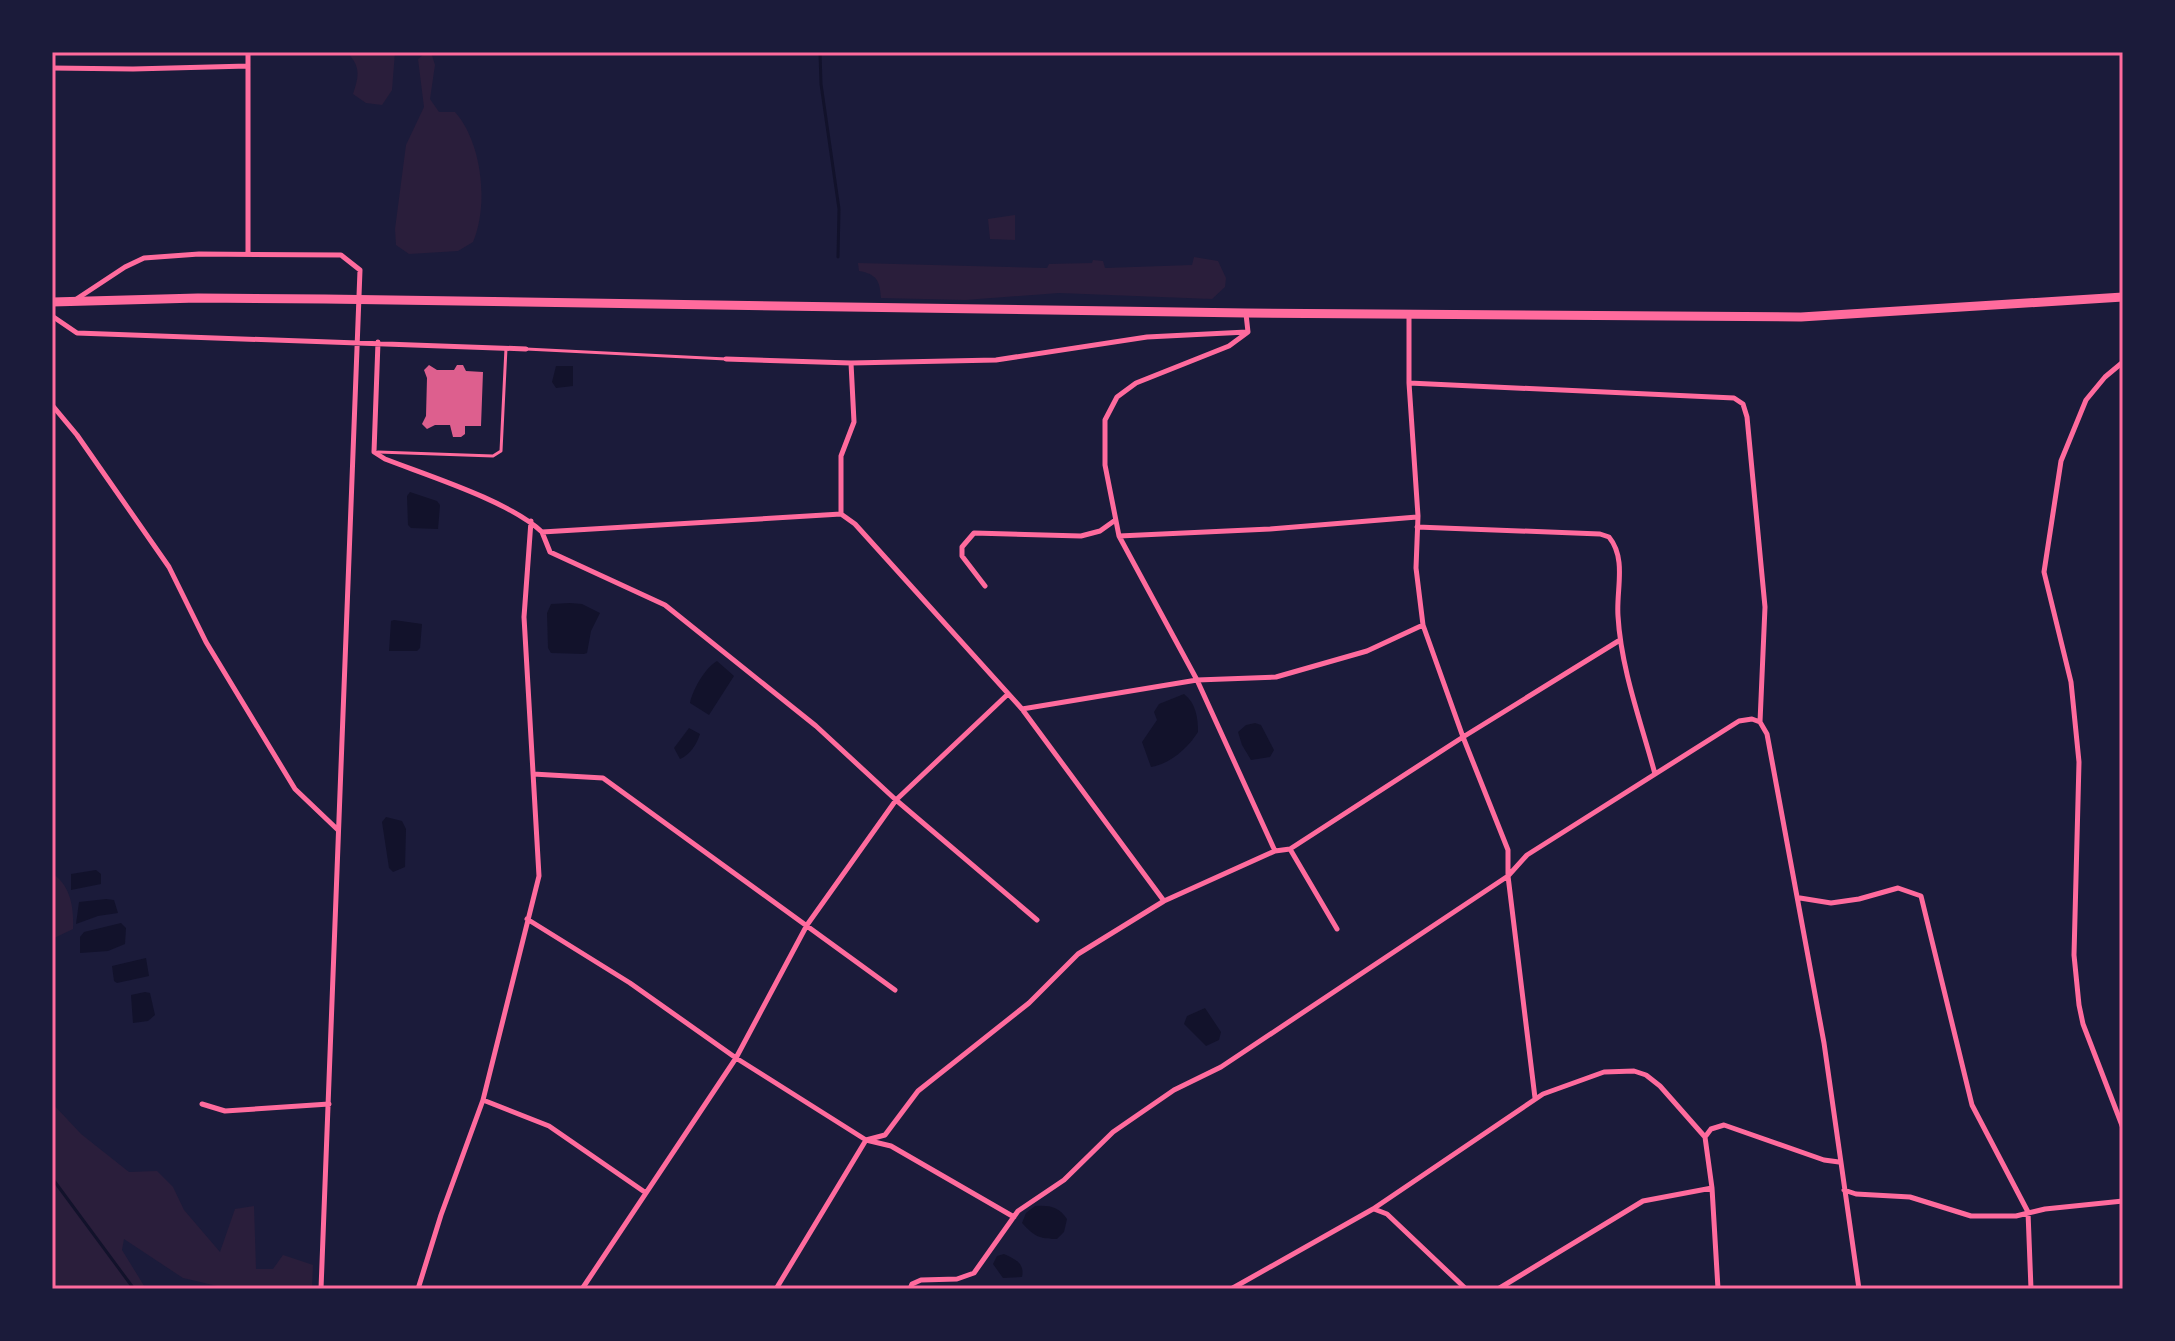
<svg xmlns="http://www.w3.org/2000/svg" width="2175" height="1341" font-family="'PT Sans Narrow',sans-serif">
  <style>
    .green { fill: #2a1e3b }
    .water { fill: #12122b }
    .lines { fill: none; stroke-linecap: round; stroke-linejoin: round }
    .stream { stroke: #12122b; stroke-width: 3 }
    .building { fill: #dd5f8e }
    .service { stroke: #ff6b9d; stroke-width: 3 }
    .minor { stroke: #ff6b9d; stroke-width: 5 }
    .trunk { stroke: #ff6b9d; stroke-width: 9 }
    .neatline { fill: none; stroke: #ff6b9d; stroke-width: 3 }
  </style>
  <rect width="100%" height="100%" fill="#1b1b3a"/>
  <!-- green -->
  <path class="green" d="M347,52H395L392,90L382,105L366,103L353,94C359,76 361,67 347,52Z
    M427,52H431L435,65L430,99L439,112H455C482,142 489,205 473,242L458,251L409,254L396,245L395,229L406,145L424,107L418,59Z
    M1015,215V240L990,239L988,219Z
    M1194,257L1218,261L1226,278L1225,287L1212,299L1059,293L965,300L881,298C880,281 877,274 859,271L858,263L1047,268L1049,264L1092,263L1093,260L1103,261L1105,268L1192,265Z
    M52,873C71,886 74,908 73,929L52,939Z
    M52,1103L81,1134L129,1172L157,1171L173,1187L184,1210L220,1252L235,1209L254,1206L256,1269H273L283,1255L313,1265L312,1289H230L183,1278L124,1239L122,1250L146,1289H52Z"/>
  <!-- water -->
  <path class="water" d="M556,366H573V386L556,388L552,382Z
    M410,492L437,501L440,505L438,529L411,528L408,525L407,496Z
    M570,603L582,604L600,613L591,631L587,653L584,654L551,653L548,648L547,613L551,604Z
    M394,620L422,624L420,648L417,651H389L391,621Z
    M717,661L734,676L709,715L690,703C693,689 705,668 717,661Z
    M1184,694C1196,703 1198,718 1198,732C1188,748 1170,764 1151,767L1142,742L1157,720L1154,712L1159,704Z
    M1255,723L1261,725L1274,750L1270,757L1251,760L1242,745L1238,732L1246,725Z
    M689,728L700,734C697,744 690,755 680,759L674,748Z
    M386,817L402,821L406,829L405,867L393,872L389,868L382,822Z
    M96,870L101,874V884L71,890V874Z
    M106,899L114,900L118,913L98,916L76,924L79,902Z
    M121,923L126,928L125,944L108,951L80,953V937L84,932Z
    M146,958L149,976L117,983L114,981L112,966Z
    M145,992L150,993L155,1015L148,1021L133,1023L131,995Z
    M1205,1008L1221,1032L1219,1040L1206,1046L1184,1024L1187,1016Z
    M1035,1206C1050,1205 1059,1207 1067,1219L1064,1232L1057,1239C1039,1239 1034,1236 1022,1223L1026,1213Z
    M1004,1254C1015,1259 1025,1263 1022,1277L1003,1278L993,1264L997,1256Z"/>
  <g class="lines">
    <!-- stream -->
    <path class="stream" d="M820,52L821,84L839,209L838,257
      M52,1178L134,1289"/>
  </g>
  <!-- building -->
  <path class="building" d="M429,365L437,370H454L457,365H463L466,371L483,372L481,426H465V434L461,437H453L450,425H435L427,429L422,424L426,416L427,378L424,370Z"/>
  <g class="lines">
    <!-- service -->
    <path class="service" d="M526,349L726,359
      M378,452L493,456L501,451L506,348"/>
    <!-- minor -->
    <path class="minor" d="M248,52V254
      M52,68L133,69L248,66
      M75,300L125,267L144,258L199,254L341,255L360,270L321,1289
      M1246,314L1248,332L1229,346L1136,383L1117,397L1105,420V465L1119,536L1197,680L1275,851
      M1409,314V383L1418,516L1416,568L1423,625L1463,737L1508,850V876L1535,1098
      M52,316L77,333L526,349
      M378,342L374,452L385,459C429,476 509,501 542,532L841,514
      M726,359L851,363L996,360L1147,337L1247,332
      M2123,362L2105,377L2086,400L2061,461L2044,572L2071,682L2079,762L2074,955L2079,1005L2083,1024L2123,1128
      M1409,383L1734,398L1743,404L1747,417L1765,607L1760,722L1767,734L1824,1043L1859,1289
      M52,405L77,435L169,567L206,642L295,789L338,830
      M841,514L855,524L1022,709L1164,901
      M841,514V456L854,422L851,363
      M1417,527L1600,534L1609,537C1627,559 1616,590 1618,616C1621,669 1641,722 1655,774
      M542,532L550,552L665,605L816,726L896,800L1037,920
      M1119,536L1270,529L1417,517
      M985,586L962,556V547L974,533L1081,536L1100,531L1114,521
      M1022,709L1197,680L1276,677L1367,651L1423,625
      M533,774L603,778L895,990
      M1290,849L1337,929
      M1800,898L1831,903L1859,899L1898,888L1921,896L1972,1105L2028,1212L2031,1289
      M527,919L630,983L736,1058L866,1140L891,1146L1014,1217
      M483,1100L549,1126L646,1193
      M202,1104L225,1111L329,1104
      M1705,1137L1711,1129L1724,1125L1824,1160L1839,1162
      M1844,1190L1856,1194L1910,1197L1971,1216H2016L2045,1209L2123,1201
      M1374,1209L1387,1214L1466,1289
      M418,1289L441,1215L483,1100L539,876L524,617L531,521
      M582,1289L736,1058L807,925L896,800L1008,694
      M776,1289L866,1140L885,1135L918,1091L1029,1003L1078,954L1164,901L1275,851L1290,849L1463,737L1620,640
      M910,1289L912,1284L921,1280L957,1279L974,1273L1018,1211L1064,1180L1113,1132L1174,1090L1221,1067L1508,876L1527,855L1739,721L1752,719L1760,722
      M1231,1289L1373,1209L1543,1094L1604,1072L1634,1071L1646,1075L1660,1086L1705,1137L1712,1188L1718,1289
      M1498,1289L1643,1201L1712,1188"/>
    <!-- trunk -->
    <path class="trunk" d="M52,302L198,298L325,299L1246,313L1801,317L2123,297"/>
  </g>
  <!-- border -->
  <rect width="2175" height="1341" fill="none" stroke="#1b1b3a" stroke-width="108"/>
  <rect x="54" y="54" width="2067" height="1233" class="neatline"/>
</svg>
